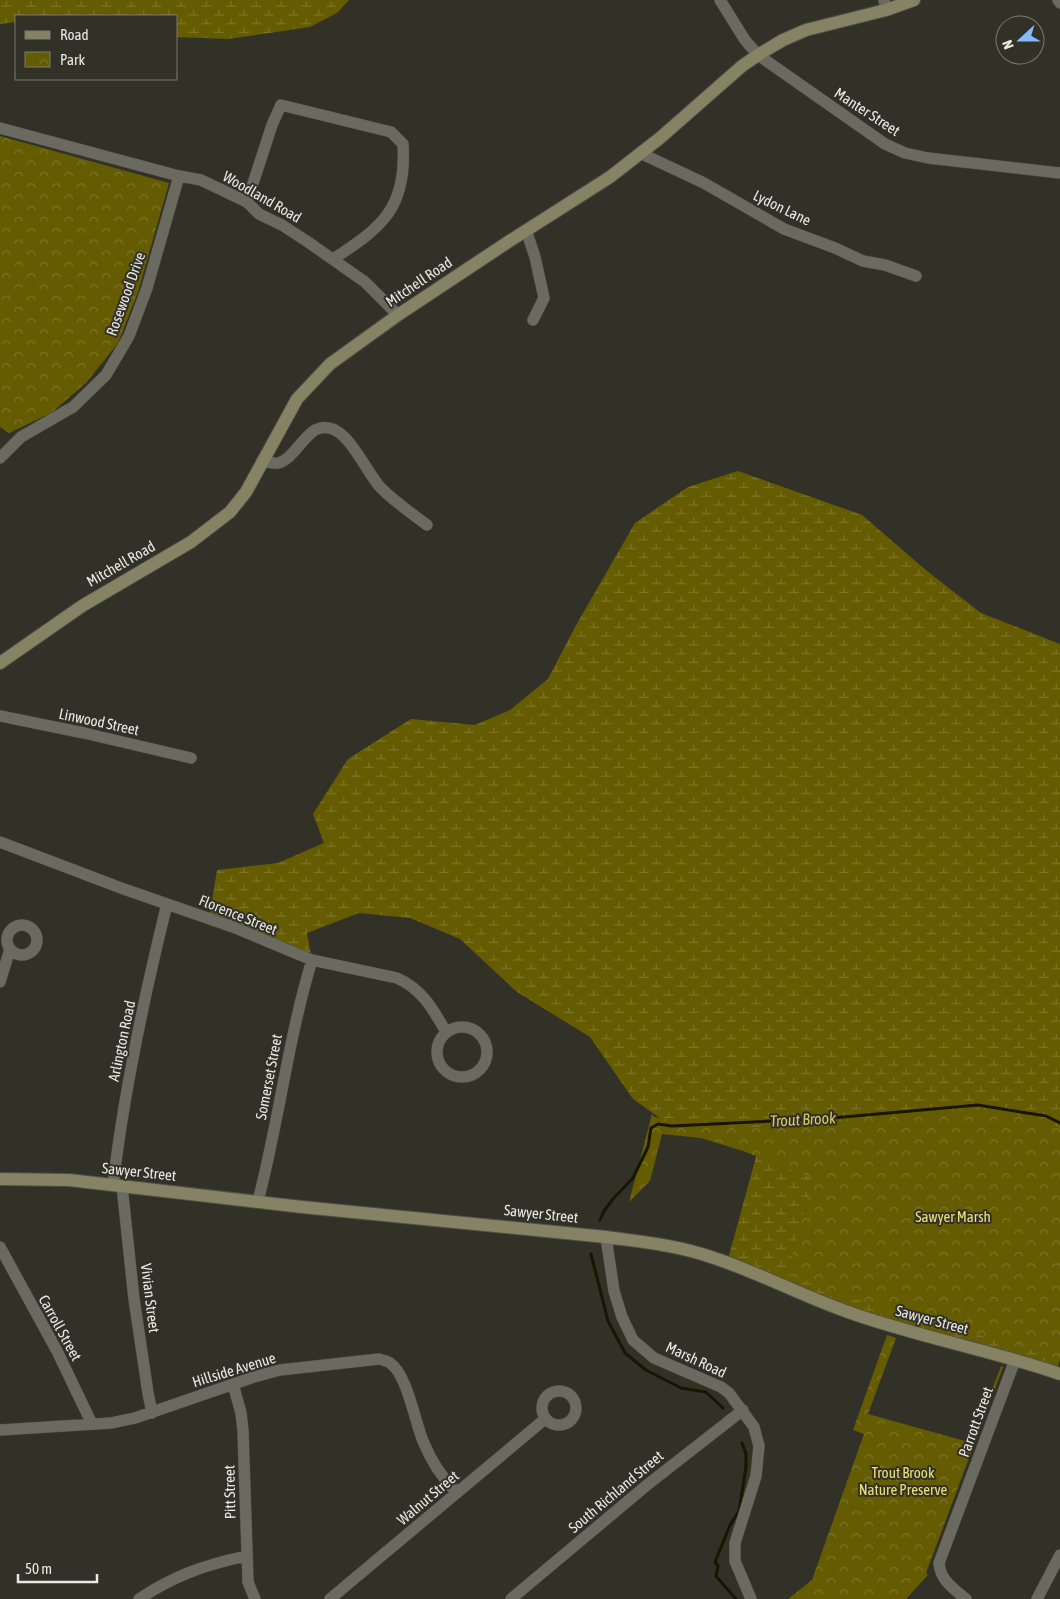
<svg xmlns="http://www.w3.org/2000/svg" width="1060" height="1599" font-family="'Asap Condensed',sans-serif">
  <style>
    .wetland { fill: url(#wetland-marsh) }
    .park { fill: url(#park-crowns) }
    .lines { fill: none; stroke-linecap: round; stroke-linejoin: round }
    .stream { stroke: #181500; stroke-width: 3 }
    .street-casing { stroke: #504f47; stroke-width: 12 }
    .secondary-casing { stroke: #504f47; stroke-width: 14 }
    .street { stroke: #6b6a60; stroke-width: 11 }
    .secondary { stroke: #868264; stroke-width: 12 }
    .labels { text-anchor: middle; stroke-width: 4; stroke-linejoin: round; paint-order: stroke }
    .street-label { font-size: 15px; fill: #e9e8e2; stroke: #323128 }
    .park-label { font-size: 15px; fill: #ece073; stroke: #323128 }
    .water-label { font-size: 16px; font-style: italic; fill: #d7ca5d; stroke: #323128 }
  </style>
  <defs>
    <pattern id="wetland-marsh" width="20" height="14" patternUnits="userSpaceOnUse" patternTransform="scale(1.25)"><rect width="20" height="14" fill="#655c02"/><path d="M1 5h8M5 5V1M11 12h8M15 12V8" fill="none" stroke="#7b7327"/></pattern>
    <pattern id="park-crowns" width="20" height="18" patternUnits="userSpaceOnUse" patternTransform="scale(1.25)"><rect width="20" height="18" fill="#655c02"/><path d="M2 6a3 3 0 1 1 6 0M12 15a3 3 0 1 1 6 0" fill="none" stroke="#7b7327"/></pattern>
  </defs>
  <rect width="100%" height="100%" fill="#323128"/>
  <!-- wetland -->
  <path class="wetland" d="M0,0H349L337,13L310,27L228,39L176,37V16H16V22L0,24Z
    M738,471L862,515L927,571L981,613L1060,644V1359L1056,1373L892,1327L727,1263L759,1146L684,1135L633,1099L590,1037L517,992L460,939L410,918L359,913L307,933L312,960L209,918L217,870L278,863L324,843L313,814L348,759L411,719L475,725L510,710L548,679L575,627L635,523L688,487Z"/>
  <!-- park -->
  <path class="park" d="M0,136L169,183L138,292L118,343L86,383L51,413L9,433L0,427Z
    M983,1106L1060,1127V1360L1034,1350C952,1328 868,1308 789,1274L812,1178L743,1151L701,1138L662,1134L650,1181L629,1202L652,1114L655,1117L673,1121L758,1128Z
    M887,1335L896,1338L868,1414L972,1443L1001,1366L1003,1367L926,1573L928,1575L906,1599H788L812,1580L864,1434L853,1430Z"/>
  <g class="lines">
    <!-- stream -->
    <path class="stream" d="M600,1220L604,1211L613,1199L633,1178L648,1147L651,1128L658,1124L672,1126L832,1118L978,1105L1046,1116L1060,1123
      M591,1254L608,1321L625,1353L646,1370L681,1388L706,1392L723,1408
      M736,1599L716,1576L718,1566L715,1562L730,1525L739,1511L746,1467V1454L742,1443"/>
    <!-- street casing -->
    <g class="street-casing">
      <path id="street" d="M720,0L745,40L758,55L885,144L905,153L928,158L1060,173
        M884,0L886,10
        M1058,0L1060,3
        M0,128L179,176L201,180L247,202L259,214L282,225L308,242L365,282L398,315
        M640,153L704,183L784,229L835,248L863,261L885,265L916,276
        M247,202L272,125L281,105L391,132L403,144C407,207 383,227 333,259
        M526,230L535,257L544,298L533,320
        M0,458L21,437L73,407L106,375L129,336L147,288L179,176
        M262,461C267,462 273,464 278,463C292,460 302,438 315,430C345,415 364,471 381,488C395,502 411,513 427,525
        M0,716L84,733L191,758
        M0,842L121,888L233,927L312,960L397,978C422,989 433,1009 446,1032
        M7 940a15 15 0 1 1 30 0a15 15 0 1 1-30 0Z
        M0,982L10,949
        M437 1052a25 25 0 1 1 50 0a25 25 0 1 1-50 0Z
        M113,1185C124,1091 144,997 167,904
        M122,1186L134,1299L148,1393L152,1413
        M258,1201C279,1121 288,1039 312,960
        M606,1237L614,1291L622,1317L633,1340L654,1358L721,1387L729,1393L754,1427L759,1446L756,1476L735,1543V1561L751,1599
        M0,1247L57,1351L92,1424
        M233,1384L241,1413L243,1431L248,1582L255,1599
        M542 1408a17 17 0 1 1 34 0a17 17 0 1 1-34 0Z
        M0,1430L111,1423L135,1418L254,1377L280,1370L379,1359C383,1360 387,1361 390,1363C407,1374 415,1422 423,1441C431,1461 442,1478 457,1493
        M139,1599C175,1575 205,1565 246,1556
        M330,1599L545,1419
        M511,1599L647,1485L743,1410
        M966,1599C954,1589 940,1580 939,1563L1015,1360
        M1037,1599L1060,1555"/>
    </g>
    <!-- secondary casing -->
    <g class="secondary-casing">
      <path id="secondary" d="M0,663L82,606L191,542L230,512L246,492L297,399L330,364L398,315L508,242L610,177L660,138L742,66L758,55L783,40L806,30L886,10L914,0
        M0,1179L69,1180L302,1207L606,1237C641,1242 677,1245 711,1257C758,1272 802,1296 848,1312C918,1337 991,1350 1060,1374"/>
    </g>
    <!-- street -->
    <use href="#street" class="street"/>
    <!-- secondary -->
    <use href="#secondary" class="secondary"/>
  </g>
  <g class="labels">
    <!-- street labels -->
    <g class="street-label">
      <text transform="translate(867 112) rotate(33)" y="5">Manter Street</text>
      <text transform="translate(262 197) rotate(30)" y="5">Woodland Road</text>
      <text transform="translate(782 208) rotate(26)" y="5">Lydon Lane</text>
      <text transform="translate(419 282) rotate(-34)" y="5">Mitchell Road</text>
      <text transform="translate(126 294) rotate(-70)" y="5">Rosewood Drive</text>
      <text transform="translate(121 564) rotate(-30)" y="5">Mitchell Road</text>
      <text transform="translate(99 722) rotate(12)" y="5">Linwood Street</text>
      <text transform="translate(238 915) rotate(22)" y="5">Florence Street</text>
      <text transform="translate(122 1041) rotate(-78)" y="5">Arlington Road</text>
      <text transform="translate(269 1077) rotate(-79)" y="5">Somerset Street</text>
      <text transform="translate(139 1172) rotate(6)" y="5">Sawyer Street</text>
      <text transform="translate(541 1214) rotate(6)" y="5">Sawyer Street</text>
      <text transform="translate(150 1298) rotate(83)" y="5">Vivian Street</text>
      <text transform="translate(932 1320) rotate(15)" y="5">Sawyer Street</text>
      <text transform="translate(60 1328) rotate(61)" y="5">Carroll Street</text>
      <text transform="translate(696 1360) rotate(25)" y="5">Marsh Road</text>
      <text transform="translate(234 1370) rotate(-17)" y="5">Hillside Avenue</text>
      <text transform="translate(976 1422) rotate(-70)" y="5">Parrott Street</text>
      <text transform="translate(230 1492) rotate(-91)" y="5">Pitt Street</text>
      <text transform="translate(616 1492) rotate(-40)" y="5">South Richland Street</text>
      <text transform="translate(428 1498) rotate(-40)" y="5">Walnut Street</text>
    </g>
    <!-- park labels -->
    <g class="park-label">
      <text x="953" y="1222">Sawyer Marsh</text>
      <text x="903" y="1478">Trout Brook<tspan x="903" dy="17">Nature Preserve</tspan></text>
    </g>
    <!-- water labels -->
    <g class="water-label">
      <text transform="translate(803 1119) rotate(-3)" y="6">Trout Brook</text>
    </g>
  </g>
  <!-- legend -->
  <rect x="15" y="15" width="162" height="65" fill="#323128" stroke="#7b7a72"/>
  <rect x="25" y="31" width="25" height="8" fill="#868264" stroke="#7b7a72"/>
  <text x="60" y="40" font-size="15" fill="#e9e8e2">Road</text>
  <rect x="25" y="52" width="25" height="15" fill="url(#park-crowns)" stroke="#7b7a72"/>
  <text x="60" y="65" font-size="15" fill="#e9e8e2">Park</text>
  <!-- north arrow -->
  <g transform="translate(1020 40) rotate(249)"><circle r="24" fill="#323128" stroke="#7b7a72"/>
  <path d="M0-4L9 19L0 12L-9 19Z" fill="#85bbfb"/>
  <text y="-8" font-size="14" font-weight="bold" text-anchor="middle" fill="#e9e8e2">N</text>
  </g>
  <!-- scale -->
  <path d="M18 1574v8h79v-8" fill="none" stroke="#e9e8e2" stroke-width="2.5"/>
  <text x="25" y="1574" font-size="15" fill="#e9e8e2" stroke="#323128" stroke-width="4" paint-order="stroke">50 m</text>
</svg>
